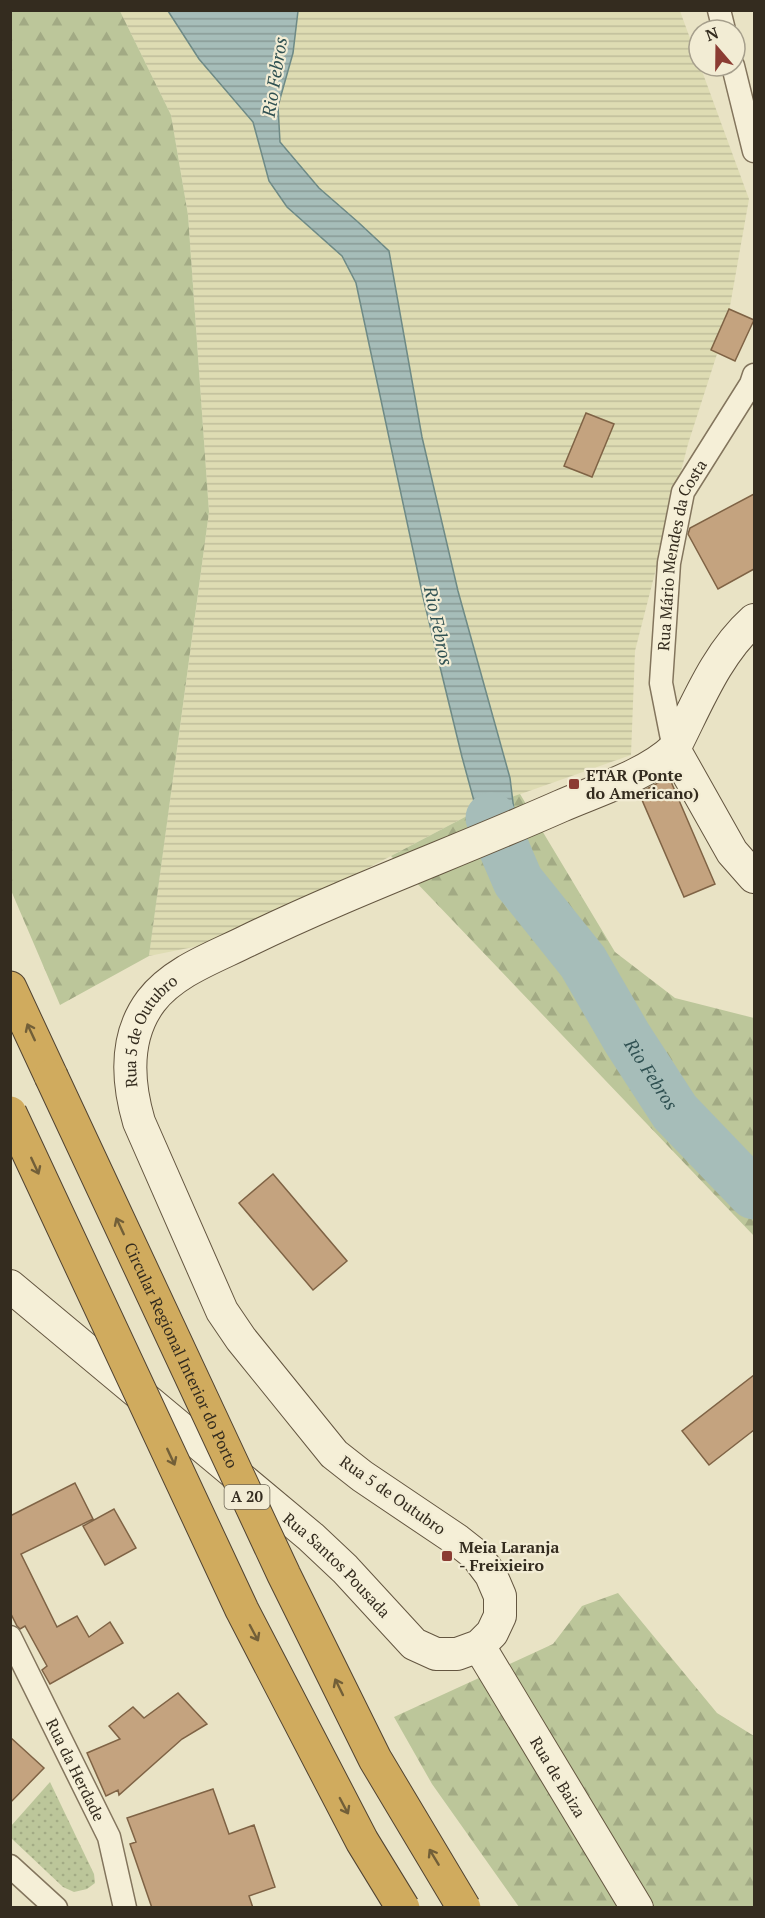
<svg xmlns="http://www.w3.org/2000/svg" width="765" height="1918" font-family="'PT Serif',serif">
  <style>
    .farmland { fill: url(#farmland-rules) }
    .forest { fill: url(#forest-firs) }
    .garden { fill: url(#garden-dots) }
    .water { fill: url(#water-rules); stroke: #6e8a86; stroke-width: 1.5 }
    .lines { fill: none; stroke-linecap: round; stroke-linejoin: round }
    .river { stroke: #a6bdb9; stroke-width: 51 }
    .building { fill: #c4a37f; stroke: #7f6345; stroke-width: 1.5 }
    .street-casing { stroke: #83755d; stroke-width: 25 }
    .secondary-casing { stroke: #645640; stroke-width: 34 }
    .highway-casing { stroke: #514331; stroke-width: 35 }
    .street { stroke: #f5efd7; stroke-width: 22 }
    .secondary { stroke: #f5efd7; stroke-width: 32 }
    .highway { stroke: #d0ab5e; stroke-width: 33 }
    .highway-bridge-casing { stroke: #514331; stroke-width: 35; stroke-linecap: butt }
    .highway-bridge { stroke: #d0ab5e; stroke-width: 33 }
    .oneway { stroke: #725f38 }
    .poi-dot { fill: #8b3c33; stroke: #f2ecd4; stroke-width: 2 }
    .labels { text-anchor: middle; stroke-width: 4.5; stroke-linejoin: round; paint-order: stroke }
    .shield { fill: #f2ecd4; stroke: #6d6655; stroke-width: 1.5 }
    .shield-label { font-size: 15px; font-weight: bold; fill: #342c1f }
    .street-label { font-size: 16px; fill: #342c1f; stroke: #f2ecd4 }
    .poi-label { font-size: 16px; font-weight: bold; fill: #342c1f; stroke: #f2ecd4; text-anchor: start }
    .water-label { font-size: 18px; font-style: italic; fill: #305152; stroke: #f2ecd4 }
  </style>
  <defs>
    <pattern id="farmland-rules" width="6" height="5" patternUnits="userSpaceOnUse" patternTransform="scale(1.5)"><rect width="6" height="5" fill="#dedcb3"/><path d="M0 2.5h6" fill="none" stroke="#bfbd9a"/></pattern>
    <pattern id="forest-firs" width="22" height="20" patternUnits="userSpaceOnUse" patternTransform="scale(1.5)"><rect width="22" height="20" fill="#bcc69a"/><path d="M5 1l3.5 6h-7zM16 11l3.5 6h-7z" fill="#a2aa84"/></pattern>
    <pattern id="garden-dots" width="8" height="8" patternUnits="userSpaceOnUse" patternTransform="scale(1.5)"><rect width="8" height="8" fill="#bcc69a"/><path d="M2 2h.1M6 6h.1" fill="none" stroke="#a2aa84" stroke-width="1.8" stroke-linecap="round"/></pattern>
    <pattern id="water-rules" width="6" height="5" patternUnits="userSpaceOnUse" patternTransform="scale(1.5)"><rect width="6" height="5" fill="#a6bdb9"/><path d="M0 2.5h6" fill="none" stroke="#889a96"/></pattern>
  </defs>
  <rect width="100%" height="100%" fill="#e9e3c5"/>
  <!-- farmland -->
  <path class="farmland" d="M120,11H680L749,199L727,323L688,444L635,651L631,755L484,807L233,939L149,956L209,512L188,215L171,115Z"/>
  <!-- forest -->
  <path class="forest" d="M10,11H120L171,115L188,215L209,512L149,956L60,1005L10,888Z
    M520,794L615,952L675,998L754,1018V1236L391,856L484,807Z
    M618,1593L717,1713L754,1736V1907H519L432,1784L394,1717L553,1644L582,1606Z"/>
  <!-- garden -->
  <path class="garden" d="M50,1782L94,1874L95,1883L87,1889L74,1892L63,1887L11,1838V1826Z"/>
  <!-- water -->
  <path class="water" d="M168,11H298L293,53L278,106L280,142L319,188L358,222L389,251L422,437L458,591L510,778L521,868L518,881L508,876L477,812L462,757L423,597L356,283L342,256L287,207L269,181L253,122L199,59Z"/>
  <g class="lines">
    <!-- river -->
    <path class="river" id="s1" d="M491,818L518,881L583,962L627,1038L675,1112L754,1194"/>
  </g>
  <!-- building -->
  <path class="building" d="M729,309L754,320L735,361L711,350Z
    M586,413L614,424L592,477L564,466Z
    M754,494V569L718,589L688,534L690,528Z
    M669,777L715,884L684,897L639,793Z
    M273,1174L347,1261L313,1290L239,1203Z
    M754,1375V1430L709,1465L682,1431Z
    M75,1483L93,1519L21,1554L57,1627L77,1616L89,1637L110,1622L123,1643L50,1684L42,1670L47,1666L25,1626L20,1629L17,1626L10,1612V1516Z
    M114,1509L136,1548L105,1565L83,1526Z
    M178,1693L207,1724L182,1739L119,1795L118,1790L106,1796L87,1753L120,1739L109,1726L133,1707L144,1718Z
    M10,1737L44,1768L10,1803Z
    M213,1789L229,1834L254,1825L275,1887L249,1896L253,1908H152L130,1844L136,1842L127,1818Z"/>
  <g class="lines">
    <!-- street casing -->
    <g class="street-casing">
      <g id="street">
        <path d="M719,10L724,30"/>
        <path d="M733,66L754,151"/>
        <path id="s2" d="M674,749L661,683L669,563L683,492L751,384L754,375"/>
        <path id="s3" d="M10,1637L109,1837L125,1908"/>
        <path d="M10,1866L56,1908"/>
      </g>
    </g>
    <!-- secondary casing -->
    <g class="secondary-casing">
      <g id="secondary">
        <path d="M674,749L732,852L754,877"/>
        <path id="s4" d="M10,1286L311,1537L345,1569L414,1644L436,1654H457L479,1646L492,1633L500,1616V1596L491,1575L476,1555L457,1540L362,1476L334,1454L241,1339L222,1311L139,1122C127,1081 124,1037 151,1001C174,971 215,957 247,941C350,891 457,852 561,806C595,791 647,775 674,749C697,704 716,654 754,620"/>
        <path id="s5" d="M479,1646L637,1908"/>
      </g>
    </g>
    <!-- highway casing -->
    <g class="highway-casing">
      <path id="highway" d="M10,988L51,1076"/>
    </g>
    <!-- street -->
    <use href="#street" class="street"/>
    <!-- secondary -->
    <use href="#secondary" class="secondary"/>
    <!-- highway -->
    <use href="#highway" class="highway"/>
    <!-- highway-bridge casing -->
    <g class="highway-bridge-casing">
      <g id="highway-bridge">
        <path id="s6" d="M51,1076L284,1575L375,1759L464,1908"/>
        <path d="M10,1113L242,1610L362,1841L403,1908"/>
      </g>
    </g>
    <!-- highway-bridge -->
    <use href="#highway-bridge" class="highway-bridge"/>
  </g>
  <!-- one-way arrows -->
  <defs><path id="oneway-shaft" d="M-6 0H5M1.5-3L5.5 0L1.5 3" fill="none" stroke-width="1.6" stroke-linecap="round" stroke-linejoin="round" transform="scale(1.5)"/></defs>
  <g class="oneway">
    <use href="#oneway-shaft" transform="translate(31 1032) rotate(-115)"/>
    <use href="#oneway-shaft" transform="translate(35 1166) rotate(65)"/>
    <use href="#oneway-shaft" transform="translate(120 1226) rotate(-115)"/>
    <use href="#oneway-shaft" transform="translate(171 1457) rotate(65)"/>
    <use href="#oneway-shaft" transform="translate(254 1633) rotate(62)"/>
    <use href="#oneway-shaft" transform="translate(339 1687) rotate(-116)"/>
    <use href="#oneway-shaft" transform="translate(344 1806) rotate(62)"/>
    <use href="#oneway-shaft" transform="translate(434 1857) rotate(-121)"/>
  </g>
  <!-- markers -->
  <g class="poi-dot">
    <rect x="568" y="778" width="12" height="12" rx="3"/>
    <rect x="441" y="1550" width="12" height="12" rx="3"/>
  </g>
  <g class="labels">
    <!-- shield labels -->
    <rect class="shield" x="224.5" y="1485" width="45" height="24" rx="4.5"/>
    <g class="shield-label">
      <text x="247" y="1502">A 20</text>
    </g>
    <!-- street labels -->
    <g class="street-label">
      <text dy="6" stroke="none"><textPath href="#s2" startOffset="198">Rua Mário Mendes da Costa</textPath></text>
      <text dy="6" stroke="none"><textPath href="#s4" startOffset="1374">Rua 5 de Outubro</textPath></text>
      <text dy="6" stroke="none"><textPath href="#s6" startOffset="308">Circular Regional Interior do Porto</textPath></text>
      <text transform="translate(393 1495) rotate(35)" y="6">Rua 5 de Outubro</text>
      <text dy="6" stroke="none"><textPath href="#s4" startOffset="430">Rua Santos Pousada</textPath></text>
      <text dy="6" stroke="none"><textPath href="#s3" startOffset="148">Rua da Herdade</textPath></text>
      <text dy="6" stroke="none"><textPath href="#s5" startOffset="153">Rua de Baiza</textPath></text>
    </g>
    <!-- poi labels -->
    <g class="poi-label">
      <text x="586" y="781">ETAR (Ponte<tspan x="586" dy="18">do Americano)</tspan></text>
      <text x="459" y="1553">Meia Laranja<tspan x="459" dy="18">- Freixieiro</tspan></text>
    </g>
    <!-- water labels -->
    <g class="water-label">
      <text transform="translate(275 77) rotate(-81)" y="6">Rio Febros</text>
      <text transform="translate(438 626) rotate(78)" y="6">Rio Febros</text>
      <text dy="6" stroke="none"><textPath href="#s1" startOffset="304">Rio Febros</textPath></text>
    </g>
  </g>
  <!-- border -->
  <rect width="765" height="1918" fill="none" stroke="#342c1f" stroke-width="24"/>
  <!-- north arrow -->
  <g transform="translate(717 48) rotate(340)"><circle r="28" fill="#f2ecd4" stroke="#a69f8c" stroke-width="1.5"/>
  <path d="M0-4.5L10 22L0 15L-10 22Z" fill="#8b3c33"/>
  <text y="-9" font-size="16" font-weight="bold" text-anchor="middle" fill="#342c1f">N</text>
  </g>
</svg>
